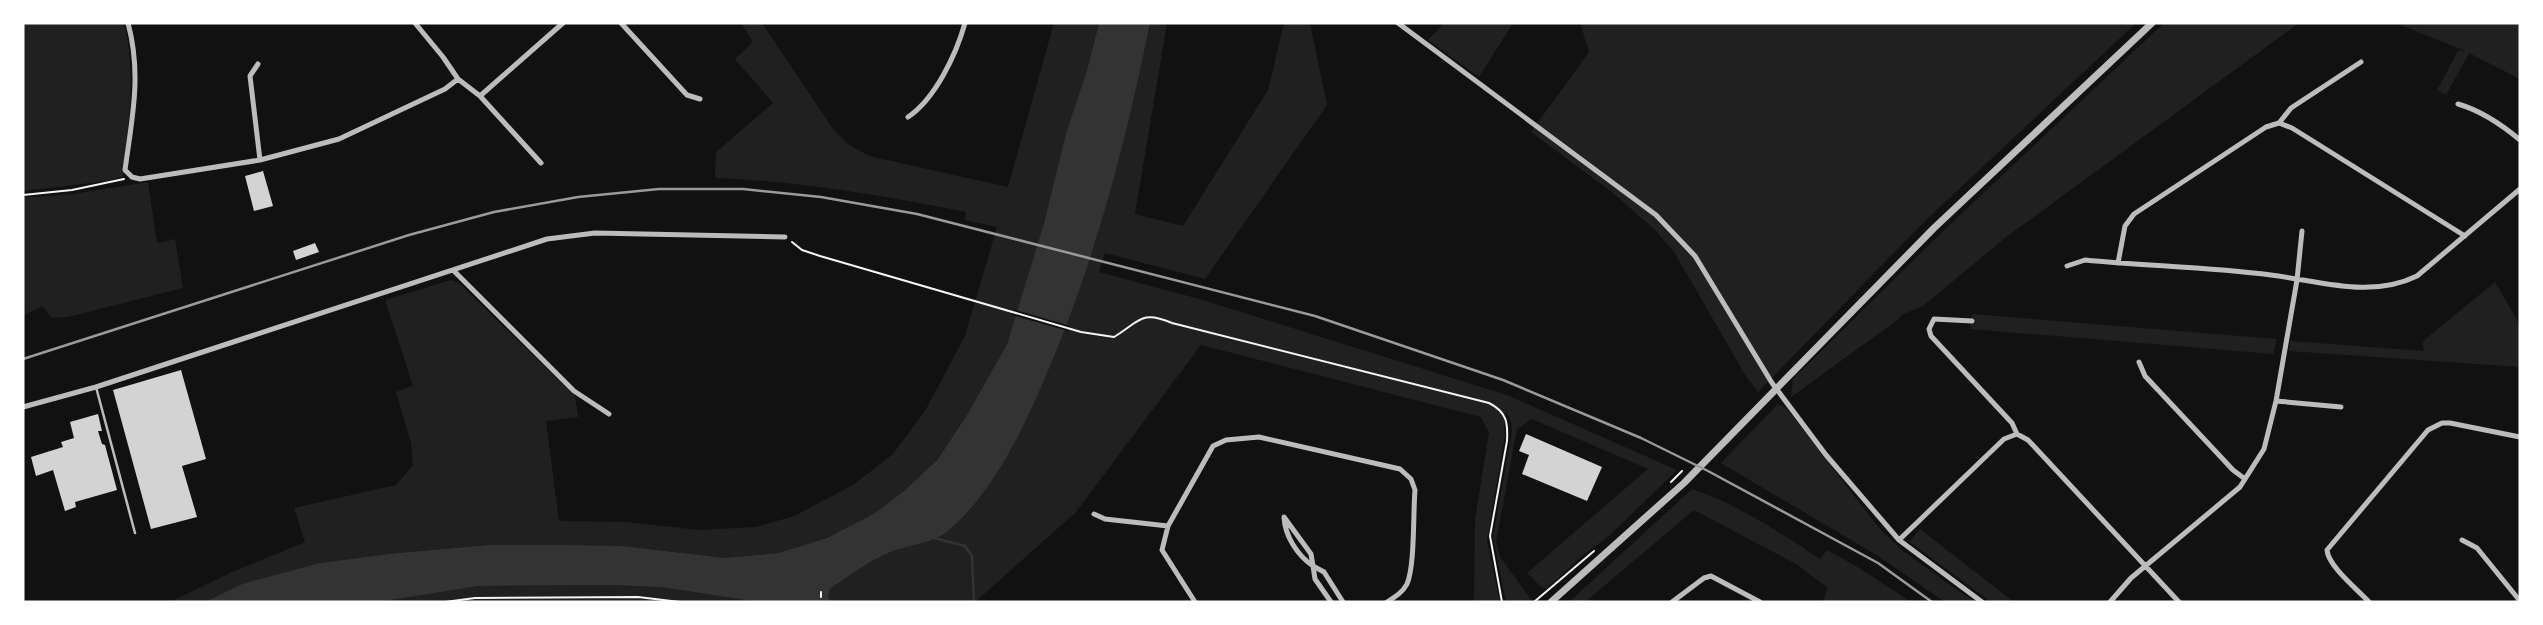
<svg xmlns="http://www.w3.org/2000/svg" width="2543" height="625" font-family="Inter,sans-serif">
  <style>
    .green { fill: #202020 }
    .water { fill: #333 }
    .pier { fill: #111 }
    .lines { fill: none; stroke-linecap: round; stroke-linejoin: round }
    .stream { stroke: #333; stroke-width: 2.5 }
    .building { fill: #d3d3d3 }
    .path { stroke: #f5f5f5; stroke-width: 2 }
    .service { stroke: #bcbcbc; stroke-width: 2.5 }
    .minor { stroke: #bcbcbc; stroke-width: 5 }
    .tertiary { stroke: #bcbcbc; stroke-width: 7 }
    .rail { stroke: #9a9a9a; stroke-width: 2.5 }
  </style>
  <rect width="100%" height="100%" fill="#111"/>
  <!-- green -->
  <path class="green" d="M23,23H124C137,75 128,124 123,176L107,181L23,191Z
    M741,23H762L833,129L848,144L869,156L1008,187L1054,23H1099L1087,70L1066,133L1044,223L1007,344L968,413L938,459L905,490L875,513L827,538L778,553L725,558L623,546L488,545L398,553L242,584L205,602H170L232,572L305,542L294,508L396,485L413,465L411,443L396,392L413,386L385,300L451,280L459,283L575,396L578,417L546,421L559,521L627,522L699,530L756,527L794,516L853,485L893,454L925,411L965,336L997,227L965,220L966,212C882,196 800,181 715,178L716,152L773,103L735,59L753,42Z
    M1150,23H1167L1135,214L1183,226L1268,90L1284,23H1310L1327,105L1205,279L1105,253L1099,272L1203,300L1507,395L1677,470L1610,535L1582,556L1546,589L1540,586L1527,573L1648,469L1532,419L1517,429L1496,542L1500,557L1532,601L1530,602H1506L1493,537L1512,431L1511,422L1506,411L1504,421L1505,436L1487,541L1500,602H1474L1475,519L1489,433L1481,417L1201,345L1076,512L975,602H831L828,597L830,589C849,576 871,558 893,551C910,545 934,543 948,531C991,494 1017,440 1040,389C1092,273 1125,148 1150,23Z
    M1444,23H1513L1479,77L1428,40Z
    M1580,23H2136L1926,220L1758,392L1747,378L1674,252L1656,231L1613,193L1531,132L1589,52Z
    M2164,23H2299L2005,238L1923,306L1901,315L1899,319L1791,397L1793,379L1940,234Z
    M2396,23H2520V79L2469,53L2446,95L2437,90L2458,51H2465Z
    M148,182L157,243L175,239L183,288L68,317L52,318L42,306L23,316V198L73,194Z
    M2495,282L2520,325V367L2289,351L2290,341L2424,351L2422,342Z
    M1972,314L2277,339L2273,354L1970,329Z
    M1778,404L1787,409L1879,528L1903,551L1974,602H1945L1878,556L1721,463Z
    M1692,489C1738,504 1780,533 1820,559L1827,550L1861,569L1911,602H1822L1828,588L1796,564L1694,510L1585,602H1569Z
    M1920,529L2014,602H1991L1914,545L1909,542Z
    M610,585L661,587L758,602H378L479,586Z"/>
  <!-- water -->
  <path class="water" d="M1099,23H1150C1125,149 1091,276 1038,394C1016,443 990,495 948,531C934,543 910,545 893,551C871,559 849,576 830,589L828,597L831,602H758L661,587L610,585L479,586L378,602H205L242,584L320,563L398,553L488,545H565L623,546L725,558L778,553L827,538L875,513L905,490L938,459L968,413L1007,344L1044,223L1066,133L1087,70Z"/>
  <!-- pier -->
  <path class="pier" d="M1013,309L1070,326L1068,331L1012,315Z"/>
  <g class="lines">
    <!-- stream -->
    <path class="stream" d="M930,537L965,546L972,556L974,602"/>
  </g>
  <!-- building -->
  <path class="building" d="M263,171L273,206L254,211L245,176Z
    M315,243L319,252L296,260L293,251Z
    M181,370L206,459L182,466L197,517L151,529L113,390Z
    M98,414L102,431H98L102,444L105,445L117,490L75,502L76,507L65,511L53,470L36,476L31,457L63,447L61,442L74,438L70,422Z
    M1526,434L1602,467L1587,501L1522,474L1529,455L1519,451Z"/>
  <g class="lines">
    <!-- path -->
    <path class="path" d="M23,195L72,190L124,179
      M792,242L802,250L820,256L1081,332L1114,337C1140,321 1141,310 1172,323L1489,403C1507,412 1508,423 1507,441L1490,536L1502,602
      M1671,482L1682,471
      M821,597V592
      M445,602L475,598L638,597L680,602
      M1534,602L1594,551"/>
    <!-- service -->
    <path class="service" d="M96,387L135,533"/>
    <!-- minor -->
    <path class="minor" d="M128,23C142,75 132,118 125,170L132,177L140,179L260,160L339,139L445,89L458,79
      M415,23L443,57L458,79L480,96L541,163
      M621,23L687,95L700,99
      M1398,23L1656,215L1695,256L1772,383L1826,455L1899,540L1982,602
      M258,64L250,76L260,160
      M480,96L563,23
      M2458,104C2482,111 2501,124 2520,140
      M908,117C935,99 956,55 965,23
      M2279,123L2291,108L2361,62
      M2118,263L2125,226L2134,214L2266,127L2279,123L2292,128L2465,236
      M2067,266L2085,260C2147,266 2209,267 2271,275C2320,281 2370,299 2417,276L2520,189
      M453,270L574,391L609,414
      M1972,321L1934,319L1929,329L1931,336L2012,423L2017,434L2028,440L2179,602
      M2139,362L2145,376L2233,470L2245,479
      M2276,401L2341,407
      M23,407L96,387L547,239L595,233L785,237
      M1094,514L1105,519L1168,526
      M1284,517L1311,554L1313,566C1297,555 1285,536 1284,517Z
      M1899,540L2004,439L2017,434
      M2462,540L2477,548L2520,601
      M1195,602L1162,550L1168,526L1213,446L1226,440L1259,437L1400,469L1411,479L1415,490C1413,512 1415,566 1407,584C1403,592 1395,597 1387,602
      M1331,602L1315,579L1313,566L1324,572L1343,602
      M1672,602L1704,578L1711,576L1760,602
      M2110,602L2131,578L2240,487L2264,449L2276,401L2297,280L2302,231
      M2369,602C2358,590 2328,566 2327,550L2428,430L2442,423H2450L2520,437"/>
    <!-- tertiary -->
    <path class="tertiary" d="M1551,602L1684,483L1934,228L2152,23"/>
    <!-- rail -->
    <path class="rail" d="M23,359L409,235L494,212L578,197L659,189H743L821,197L917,214L1315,316L1503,380L1641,438L1708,471L1878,563L1932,602"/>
  </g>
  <!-- border -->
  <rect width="2543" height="625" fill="none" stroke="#ffffff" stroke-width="49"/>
</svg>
